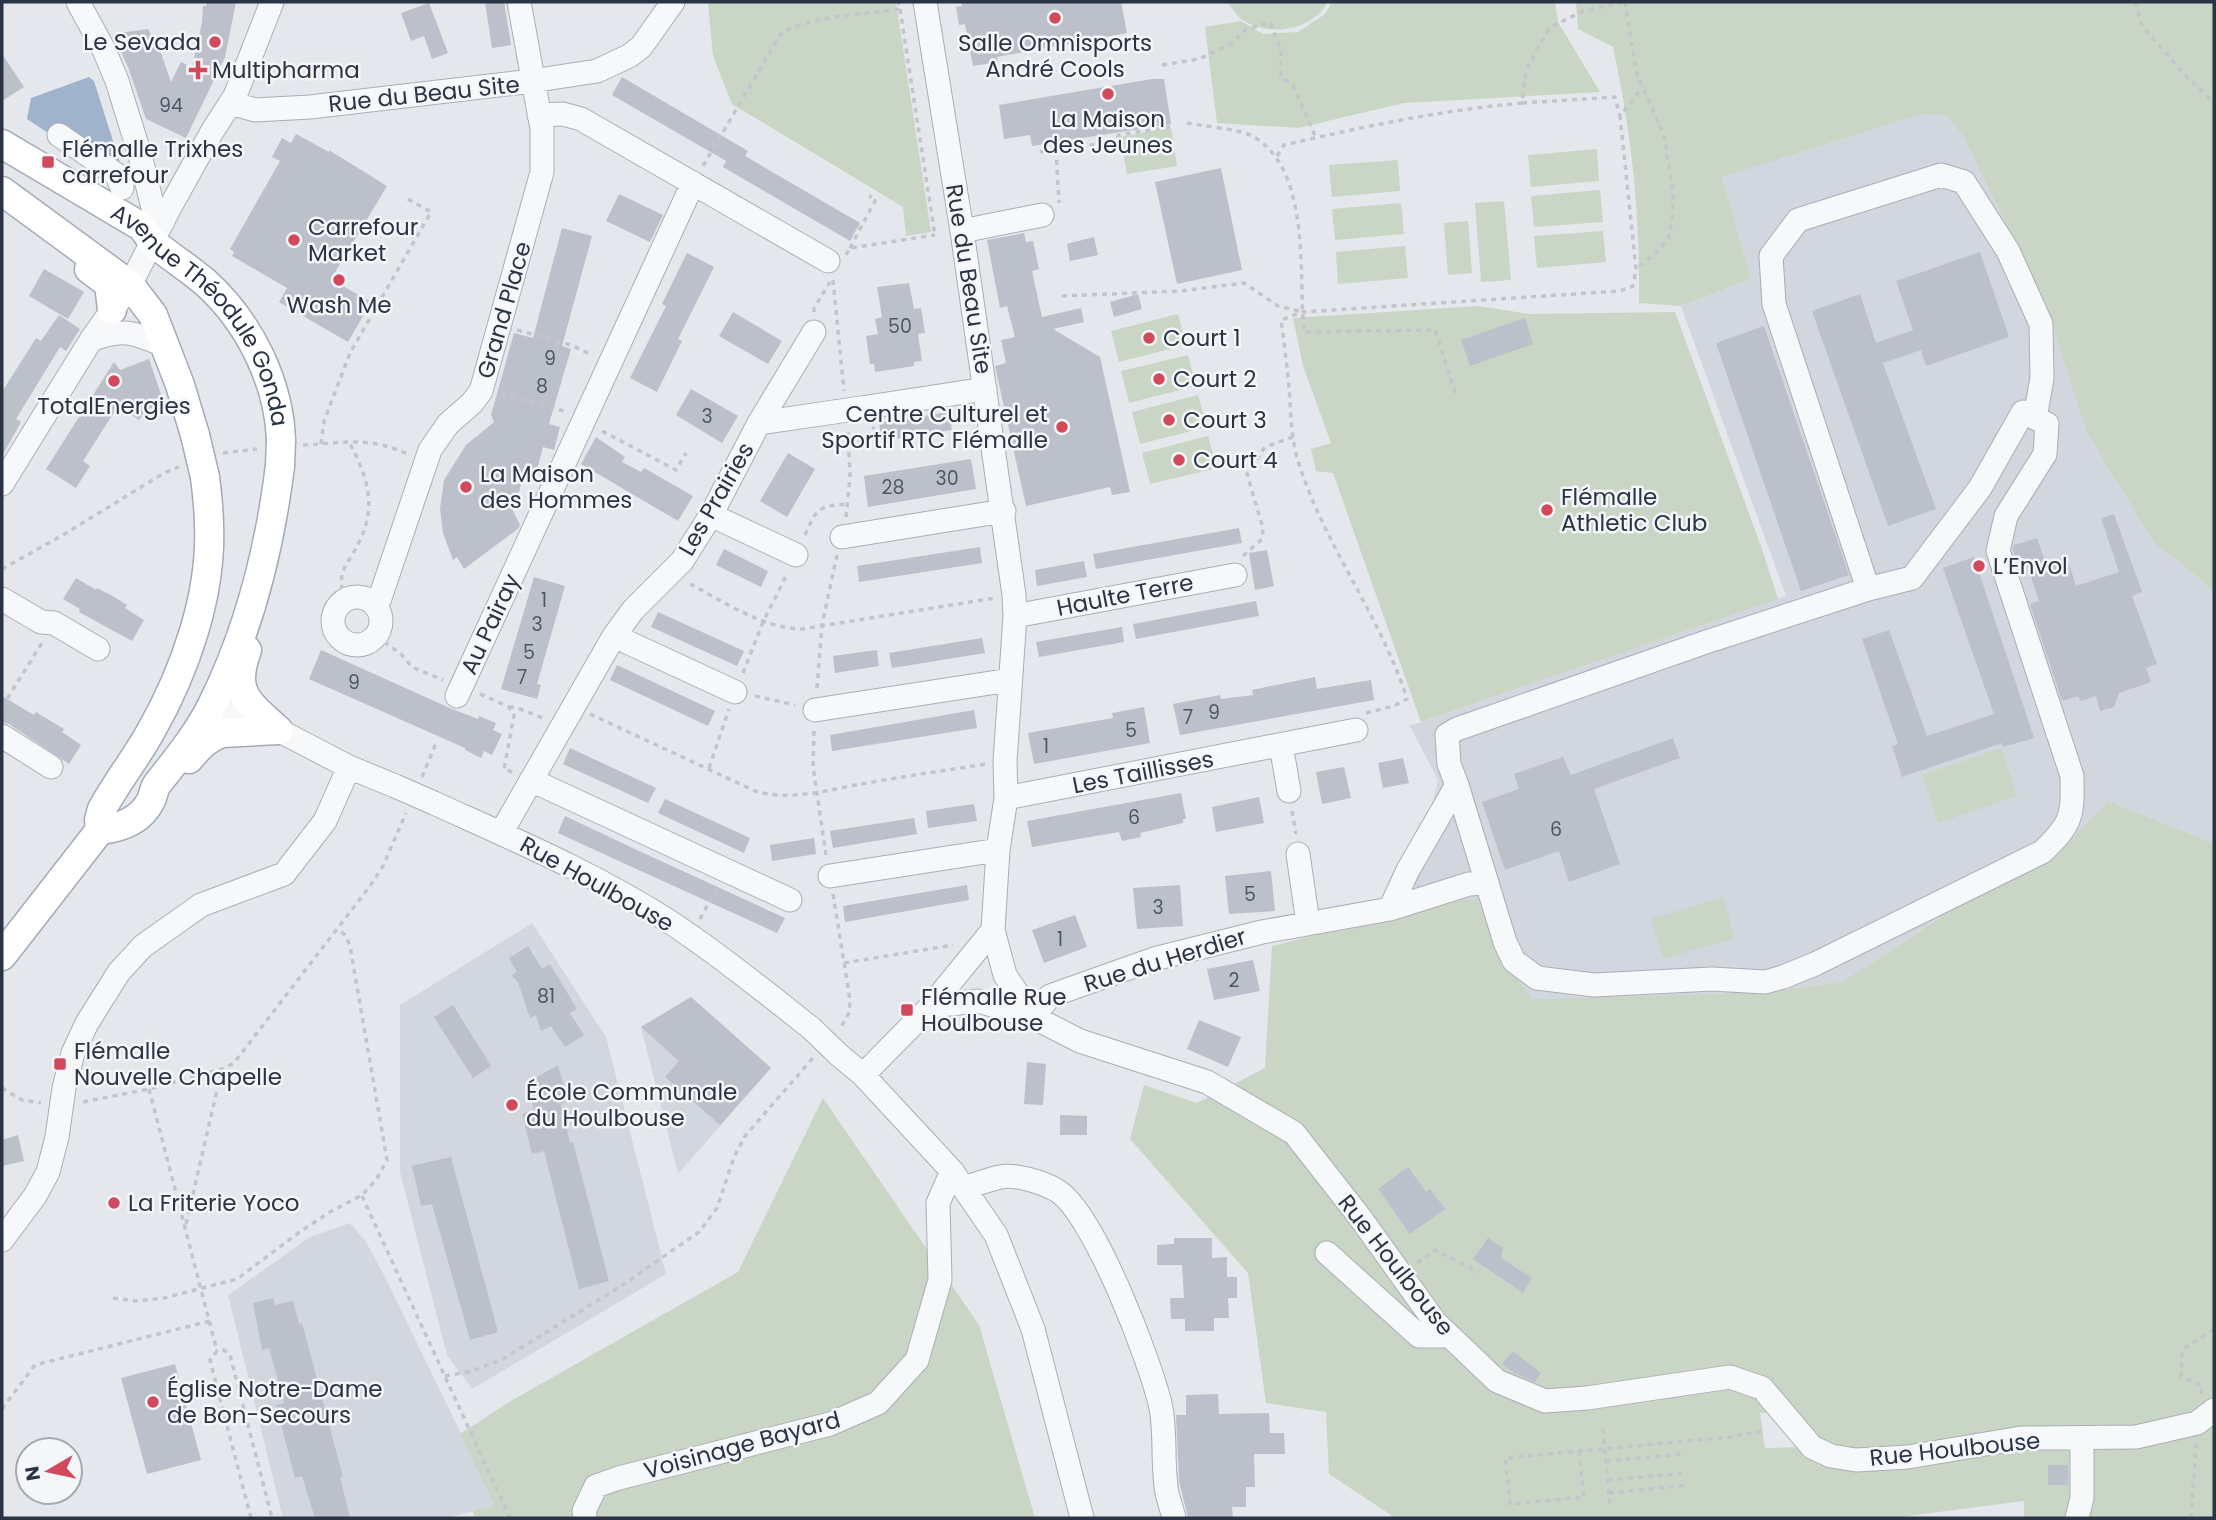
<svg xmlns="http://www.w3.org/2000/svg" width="2216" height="1520" font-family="Poppins,sans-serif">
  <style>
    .built { fill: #d2d6de }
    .green { fill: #c9d6c5; fill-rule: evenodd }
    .water { fill: #9fb4cc }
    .building { fill: #bbc0ca }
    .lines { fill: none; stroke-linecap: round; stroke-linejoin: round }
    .minor-casing { stroke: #a9aeb7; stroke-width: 25 }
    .major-casing { stroke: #a3abb8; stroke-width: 31 }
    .path { stroke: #c2c5cb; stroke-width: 3.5; stroke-dasharray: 5 5; stroke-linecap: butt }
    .minor { stroke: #f7f8fa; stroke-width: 23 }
    .major { stroke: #fff; stroke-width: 28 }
    .minor-bridge-casing { stroke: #a9aeb7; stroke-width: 25; stroke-linecap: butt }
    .major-bridge-casing { stroke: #a3abb8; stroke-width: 31; stroke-linecap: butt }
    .minor-bridge { stroke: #f7f8fa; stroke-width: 23 }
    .major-bridge { stroke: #fff; stroke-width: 28 }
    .poi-dot { fill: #d1495b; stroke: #f4f6f9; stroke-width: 2.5 }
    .labels { text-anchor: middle; stroke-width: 5; stroke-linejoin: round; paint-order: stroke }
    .number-label { font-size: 19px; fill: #4f5766 }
    .poi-label { font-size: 23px; fill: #2b3445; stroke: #f4f6f9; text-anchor: start }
    .street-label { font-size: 23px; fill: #2b3445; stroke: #f4f6f9 }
  </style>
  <rect width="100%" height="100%" fill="#e4e7ec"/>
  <!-- built -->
  <path class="built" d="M1922,114L1948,116L1963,137L2045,302L2086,432L2154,543L2214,590V843L2108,801L2066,847L1955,908L1842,982L1769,992L1533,999L1505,961L1409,911L1438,780L1410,726L1786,596L1681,306L1751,279L1721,177Z
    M532,923L606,1037L666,1274L472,1389L447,1355L400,1172V1005Z
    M691,997L771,1068L678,1174L641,1027Z
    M350,1223L366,1242L384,1275L496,1506L445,1518H283L228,1295L310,1237Z"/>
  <!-- green -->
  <path class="green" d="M708,2H896L931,232L906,236L903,207L732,104L713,56Z
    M1227,2H1328C1311,31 1269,38 1241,19C1236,15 1232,7 1227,2Z
    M1332,2H1555L1558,22L1600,92L1404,103L1298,128L1217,123L1205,27L1241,21L1263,34L1298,32L1325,14Z
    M1576,2H2214V590L2154,543L2086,432L2045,302L1963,137L1948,116L1922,114L1722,177L1751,279L1681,306L1639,303C1640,213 1632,135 1613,47L1578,29Z
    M1171,128L1177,166L1127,174L1120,137Z
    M1597,149L1599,181L1531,187L1528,155Z
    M1398,160L1400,191L1332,197L1329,165Z
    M1600,190L1603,222L1534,227L1531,196Z
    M1504,201L1511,280L1481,282L1475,203Z
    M1401,203L1404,234L1335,240L1332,209Z
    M1468,221L1472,273L1448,275L1444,223Z
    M1603,231L1606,262L1537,268L1534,236Z
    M1405,246L1408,278L1338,284L1336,252Z
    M1478,306L1529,314L1675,312L1762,549L1778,599L1421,722L1333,473L1316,471L1311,449L1331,443L1303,366L1293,318Z
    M1178,314L1186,345L1119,362L1111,331Z
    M1188,355L1196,386L1129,403L1121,371Z
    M1198,395L1207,427L1140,444L1132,412Z
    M1208,436L1217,468L1150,484L1142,453Z
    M2001,748L2017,796L1938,823L1922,775Z
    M2108,801L2214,843V1518H2024V1501L1892,1518H1391V1515L1329,1474L1326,1412L1266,1403L1248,1273L1130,1139L1144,1085L1197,1103L1265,1068L1272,946L1409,911L1477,898L1505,961L1533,999L1769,992L1842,982L1955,908L2065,847ZM1782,1412L1811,1447L1765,1448L1760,1413Z
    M1723,897L1735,938L1663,959L1651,919Z
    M823,1098L979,1325L1035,1518H475L473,1511L495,1506L460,1434L509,1402L738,1272Z"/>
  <!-- water -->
  <path class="water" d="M89,77L94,81L120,163L111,166L54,137L27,119L31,98Z"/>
  <!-- building -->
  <path class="building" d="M207,2H236L225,57L186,138L146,119L128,67L113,34L148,29L161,53L171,82L181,62L192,67L202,23L203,6H206Z
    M485,2H504L511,45L492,48Z
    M961,2H1121L1127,33L997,57L998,62L973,66L965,24L959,25L956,7L962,6Z
    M429,3L448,53L432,59L424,36L411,41L401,13Z
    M2,54L24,87L2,101Z
    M622,77L748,151L745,156L860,223L850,241L723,167L726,161L612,95Z
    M1152,79H1164L1171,124L1032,146L1030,135L1004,139L999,105Z
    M296,134L329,152V150L387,186L331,279L371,302L348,342L279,302L287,288L232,256L234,252L230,249L280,161L272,157L282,138L291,143Z
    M1221,168L1242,270L1177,284L1155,182Z
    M619,194L663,215L650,242L606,221Z
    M562,228L592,236L562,346L571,349L549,424L560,427L554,450L543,447L534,481L523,478L513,511L520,525L519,528L464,569L457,557L453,560L443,533L440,509L444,480L466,445L494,422L491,415L514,333L533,338Z
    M1024,233L1026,242L1033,241L1039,269L1032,271L1042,317L1081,308L1084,322L1053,329L1100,357L1130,492L1112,495L1110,487L1026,506L995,366L1006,363L1001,340L1015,337L1007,306L1000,308L987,240Z
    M1094,237L1098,255L1070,261L1067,244Z
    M1980,252L2009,337L1926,366L1921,350L1883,363L1936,509L1888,526L1812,311L1860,294L1876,343L1913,330L1896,281Z
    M687,253L714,267L678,339L682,341L657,392L630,378L666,306L662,304Z
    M44,269L84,292L68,319L29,296Z
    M909,283L914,309L921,308L925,333L918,334L922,361L914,362V366L875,372L874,364H870L866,336L878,334L875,319L882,317L877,287Z
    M1138,294L1142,309L1114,317L1110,302Z
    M733,312L782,341L768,364L719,336Z
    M59,315L80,329L66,351L60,347L16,419L21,422L2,456V392L36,338L41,341Z
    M1525,318L1533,344L1470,366L1461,340Z
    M1764,326L1849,575L1801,591L1716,343Z
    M149,359L164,403L146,410L139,420L118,406L83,461L90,466L76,488L46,469L114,362L120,370Z
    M691,389L738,416L722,443L676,415Z
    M949,412L952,430L882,441L879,423Z
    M596,437L625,457L622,462L641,472L644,468L693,496L678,521L581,464Z
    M788,453L815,469L787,517L760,501Z
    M971,459L976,489L868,507L864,476Z
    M2114,514L2142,592L2132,596L2157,664L2146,668L2151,682L2119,693L2114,707L2100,711L2096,696L2081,701L2078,696L2062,701L2030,604L2039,601L2026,562L2017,565L2013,550L2014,545L2037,538L2046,564L2067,557L2076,586L2119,572L2101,518Z
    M1239,528L1242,543L1096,569L1093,554Z
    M980,547L982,563L859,582L857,566Z
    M724,549L768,571L761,587L716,565Z
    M1267,550L1274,586L1255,590L1249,553Z
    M1974,557L2034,738L2003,747L2002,743L1902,777L1892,746L1898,744L1862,639L1889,630L1927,736L1994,714L1943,568Z
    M1084,561L1087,577L1037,586L1035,570Z
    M534,577L565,586L537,684L541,685L537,699L501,689Z
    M76,578L96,590L97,588L111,595L127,605L125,608L144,620L132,641L79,612L80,609L63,599Z
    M1256,601L1259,616L1136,639L1133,624Z
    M658,612L744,651L737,666L651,627Z
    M1122,627L1124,642L1039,657L1036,642Z
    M982,638L985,653L892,668L889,653Z
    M321,650L452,709L478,719L479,716L496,723L493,730L502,734L492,755L484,751L481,758L465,750V748L309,679Z
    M877,650L879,666L835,673L833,656Z
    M617,665L715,711L708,726L610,680Z
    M1315,677L1317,689L1371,680L1374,700L1180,735L1173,704L1220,695L1221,699L1253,695L1252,690Z
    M2,696L34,715L36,712L64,729L62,732L81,745L69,764L9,724L2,722Z
    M1144,707L1150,743L1034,764L1028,733L1113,718L1112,713Z
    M974,710L977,728L832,751L830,735Z
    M1673,738L1680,758L1594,789L1620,864L1569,882L1559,851L1505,870L1482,802L1519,789L1514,774L1563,757L1571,775Z
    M570,748L656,788L648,803L563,764Z
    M1403,758L1409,783L1383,788L1378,763Z
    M1344,767L1351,798L1322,804L1316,772Z
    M1181,793L1186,819H1183V823L1140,833L1141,837L1122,841L1119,832L1032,847L1027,821Z
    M1259,797L1264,823L1216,832L1212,807Z
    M665,799L750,838L744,853L658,813Z
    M974,804L977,821L928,828L926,811Z
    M565,816L637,850L785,918L777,933L621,862L558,833Z
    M914,818L917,834L833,848L830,831Z
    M814,838L816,854L772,861L770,845Z
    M1271,871L1275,911L1229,914L1225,876Z
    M967,885L969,900L845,922L843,906Z
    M1180,885L1183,926L1137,929L1133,888Z
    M1075,915L1087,947L1044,963L1032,930Z
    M528,946L542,969L550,964L577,1009L570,1013L584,1035L565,1047L551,1026L541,1031L536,1015L530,1018L518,982L511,975L517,972L509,958Z
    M1253,960L1260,991L1214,1000L1207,969Z
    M691,997L771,1068L720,1125L665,1077L679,1061L641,1027Z
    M453,1005L491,1066L473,1078L434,1017Z
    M1199,1020L1241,1037L1228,1067L1187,1049Z
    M1027,1062L1046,1064L1043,1105L1024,1104Z
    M558,1065L568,1101L561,1104L570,1143L573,1142L609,1281L579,1289L544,1151L532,1154L522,1114L534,1110L527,1083Z
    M1060,1115L1087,1116V1135H1060Z
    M18,1135L24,1161L2,1166V1140Z
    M451,1157L498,1332L470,1340L432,1204L421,1206L412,1166Z
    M1408,1167L1426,1192L1430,1189L1445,1209L1410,1234L1378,1189Z
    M1174,1238H1212V1258L1227,1257V1277H1237V1298H1228L1229,1318H1214V1331H1185V1319H1171L1170,1298H1184L1182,1265H1157V1245L1174,1244Z
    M1488,1238L1503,1248L1501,1258L1532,1278L1523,1293L1473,1259Z
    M273,1298L275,1305L293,1301L299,1324L302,1323L343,1477H340L350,1518H315L302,1476L295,1478L276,1405L284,1403L269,1348L262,1350L253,1303Z
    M1513,1351L1541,1373L1535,1382L1515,1373L1502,1364Z
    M175,1364L201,1460L147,1474L121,1378Z
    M1218,1394L1219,1414L1269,1413L1270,1433H1284L1285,1454H1254L1255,1487H1246V1507H1232L1233,1518H1188L1179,1481L1176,1415H1186V1395Z
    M2048,1465H2068V1485H2048Z"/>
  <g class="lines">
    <!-- minor casing -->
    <g class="minor-casing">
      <path id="minor" d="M78,2L104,50L117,81L140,155L154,212L158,219L163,222
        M231,103L255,110L310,107L532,81L597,71L629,56L641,47L673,2
        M539,115L563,114L581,119L828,261
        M59,135L117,175L122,188
        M962,231L1042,215
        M91,340C123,328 133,332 163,345
        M861,408L985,389
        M759,423L834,412
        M2,484L91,340L130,285L169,209L213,130L235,96L272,2
        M711,515L796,555
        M842,537L1004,511
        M1868,589L1774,304L1771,256L1798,220L1941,175L1964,182L2008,251L2041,324L2042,378L2035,418
        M333 621a24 24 0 1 1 48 0a24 24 0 1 1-48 0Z
        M2,599L41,622L54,623L98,649
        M375,604L380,598L430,450L448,424L472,403L481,391L542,172V129L519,2
        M1015,616L1235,575
        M614,636L735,692
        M457,696L693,183
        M213,704L278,730L349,767L395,786
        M815,710L1010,680
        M2,736L51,767
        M1281,745L1289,791
        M531,780L790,900
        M1006,798L1356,730
        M434,803C513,839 593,873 667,920C717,953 764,991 811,1028
        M501,833L614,636L633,610L682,561L711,515L759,423L814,332
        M1298,854L1308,923
        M830,876L998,850
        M1390,909L1469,884L1486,883
        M993,930L1005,975L1033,1017
        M931,1006L978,1001L1033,1017L1080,1041L1207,1082L1294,1133L1359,1216L1435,1322L1497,1381L1545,1401L1587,1398L1730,1377L1762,1388L1812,1447L1831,1456L1856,1460L1908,1457L2021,1438L2136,1437L2197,1423L2214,1410
        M1033,1017L1050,996L1154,959L1262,932L1390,909L1408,870L1457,785L1449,764L1447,735L1457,729L1706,642L1868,589L1912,578L1980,488L2023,412L2047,424L2045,454L2006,516L1998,551L2072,776C2073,816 2072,824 2042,852L1815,964L1783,977L1765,982L1712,979L1594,985L1537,978L1514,961L1505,942L1457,785
        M839,1055L863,1075L952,1171L996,1235L1033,1329L1082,1518
        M863,1075L931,1006L993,930L998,850L1006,798L1005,761L1015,616L1014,595L962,231L925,2
        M964,1188C976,1184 988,1180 1000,1177C1016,1174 1042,1182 1056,1190C1093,1210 1152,1365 1161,1408C1166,1435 1162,1465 1167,1493C1169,1501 1172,1510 1174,1518
        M2,1240L35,1196L48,1172L57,1137L64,1088L73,1053L87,1023L119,972L143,946L201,905L284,874L325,821L349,767
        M1327,1253L1419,1336H1449
        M585,1518L584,1511L596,1486L619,1478L830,1424L878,1403L917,1360L940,1280L938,1203L952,1171
        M2077,1518L2082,1498V1439"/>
    </g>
    <!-- major casing -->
    <g class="major-casing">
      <g id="major">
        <path id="s1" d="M2,144L142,227C147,233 150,240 155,244C172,258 190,269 206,283C249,322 279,382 281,440"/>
        <path d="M2,191L130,285L153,315L180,385L195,435"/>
        <path d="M89,269L109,284L112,310"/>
        <path d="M247,650C231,693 248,702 278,730"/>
        <path d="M189,759C199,747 207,738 222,733L278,730"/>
        <path d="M100,830C119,828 140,821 150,802C154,796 153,789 158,783C178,758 199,732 213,703C249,630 270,547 280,466"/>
        <path d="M2,956L100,830L99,820L102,809C117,782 136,758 151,731C185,671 212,595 209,525C209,509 207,493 205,477"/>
      </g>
    </g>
    <!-- path -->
    <path class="path" d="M1625,2L1637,75L1664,135L1673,193V217L1668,239L1655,254L1636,269
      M2135,2L2142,26L2185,75L2214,103
      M900,9L935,236
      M1162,65L1199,59L1231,44L1245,30L1270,22L1281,50V77L1293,85L1316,138
      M1522,103L1615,97L1620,116
      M1187,123C1202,126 1237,129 1250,135C1312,166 1298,274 1304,332L1435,330L1457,398
      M1056,150L1059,203
      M1040,152L1114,142L1119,135L1175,126
      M1277,156L1284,145C1362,127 1442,110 1522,103L1526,70L1549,28L1583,11L1625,2
      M703,166L780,35C804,16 868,14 900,9L898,2
      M850,248L876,199L869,196
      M846,255L850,248L935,235
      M833,280L844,391
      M1062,296L1180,291L1244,283L1278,306L1299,311
      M814,312V308L830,282
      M517,330L571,345L592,355
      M501,394L564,411
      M602,431L676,470L686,453
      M848,442L867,438L874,427
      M321,444L324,421L350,353L431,212L406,198
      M303,445C345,443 367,436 408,454
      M223,453L257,449
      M846,517L850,477L848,430
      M805,535C817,508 818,506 848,504
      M1243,556L1262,539L1263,528L1247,474L1265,447L1293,437
      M2,569L63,535L164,473L179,467
      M690,584C725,602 761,628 802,629L995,598
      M344,600C336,567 348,567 360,540C377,505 367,475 349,442
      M376,636L401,654L412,667L443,680
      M743,673L763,622L787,574
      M817,688L822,625L837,555
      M480,694L509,707L514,715L504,769L512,772
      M755,696L795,705
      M2,707L42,643
      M509,707H515L543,718
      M1366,713L1394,706L1407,699C1381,617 1327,549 1300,467C1291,442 1291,414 1289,388C1287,365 1284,342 1281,320L1302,312L1620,291L1633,286L1636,269L1620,116L1643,87
      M590,714L755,791C791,802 831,789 867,783C907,776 946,770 986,764
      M814,731L813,766L826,855
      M709,768L729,709
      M422,777L436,743
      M1292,811L1296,834
      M833,894L850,1000L849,1013L840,1029
      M700,919L716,889
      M844,963L953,945
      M2,1088L22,1100L41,1103
      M149,1089L217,1351
      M83,1102L149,1089L222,1069L234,1063L370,886L383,866L406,813
      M362,1196L510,1518
      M186,1224L222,1069
      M1417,1263L1435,1250L1479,1272
      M113,1298L135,1301L164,1298L237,1279L301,1231L330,1212L362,1195L376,1180L387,1160L350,946L345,935L338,929
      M445,1376L472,1371L503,1359L621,1286L699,1232L717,1208L734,1157L745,1136L813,1058
      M2201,1394L2202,1386L2181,1376L2182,1350L2214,1329
      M2,1409L35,1365L210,1321
      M1603,1429L1610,1507
      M1579,1451L1584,1497L1510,1504L1505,1458L1730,1437L1763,1431
      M1606,1461L1684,1454
      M1608,1480L1686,1473
      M1609,1493L1688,1485
      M251,1518L210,1360L217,1351L224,1350L230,1355L272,1518
      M2191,1518L2196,1444"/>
    <!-- minor -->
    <use href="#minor" class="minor"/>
    <!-- major -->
    <use href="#major" class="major"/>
    <!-- minor-bridge casing -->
    <g class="minor-bridge-casing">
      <path id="minor-bridge" d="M834,412L861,408
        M395,786L434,803
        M811,1028L839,1055"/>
    </g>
    <!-- major-bridge casing -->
    <g class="major-bridge-casing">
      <path id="major-bridge" d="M195,435L205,477
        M280,466L281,440"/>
    </g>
    <!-- minor-bridge -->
    <use href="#minor-bridge" class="minor-bridge"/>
    <!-- major-bridge -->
    <use href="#major-bridge" class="major-bridge"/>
  </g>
  <!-- markers -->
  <g class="poi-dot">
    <circle cx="1055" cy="18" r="7"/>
    <circle cx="215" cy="42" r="7"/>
    <path d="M194.5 59.5h7v7h7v7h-7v7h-7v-7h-7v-7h7z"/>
    <circle cx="1108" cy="94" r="7"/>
    <rect x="41" y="155" width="14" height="14" rx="3.5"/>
    <circle cx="294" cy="240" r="7"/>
    <circle cx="339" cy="280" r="7"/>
    <circle cx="1149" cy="338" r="7"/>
    <circle cx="1159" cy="379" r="7"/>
    <circle cx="114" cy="381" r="7"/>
    <circle cx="1169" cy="420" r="7"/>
    <circle cx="1062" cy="427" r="7"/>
    <circle cx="1179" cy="460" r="7"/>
    <circle cx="466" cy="487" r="7"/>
    <circle cx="1547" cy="510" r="7"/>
    <circle cx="1979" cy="566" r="7"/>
    <rect x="900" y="1003" width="14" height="14" rx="3.5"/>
    <rect x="53" y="1057" width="14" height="14" rx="3.5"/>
    <circle cx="512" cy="1105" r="7"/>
    <circle cx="114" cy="1203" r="7"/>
    <circle cx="153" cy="1402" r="7"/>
  </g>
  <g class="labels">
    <!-- number labels -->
    <g class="number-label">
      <text x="171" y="112">94</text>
      <text x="900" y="333">50</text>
      <text x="550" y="365">9</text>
      <text x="542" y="393">8</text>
      <text x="707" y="423">3</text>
      <text x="947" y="485">30</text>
      <text x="893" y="494">28</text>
      <text x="544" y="607">1</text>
      <text x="537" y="631">3</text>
      <text x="529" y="659">5</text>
      <text x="522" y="684">7</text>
      <text x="354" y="689">9</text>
      <text x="1214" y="719">9</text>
      <text x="1188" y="724">7</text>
      <text x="1131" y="737">5</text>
      <text x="1046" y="753">1</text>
      <text x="1134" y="824">6</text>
      <text x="1556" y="836">6</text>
      <text x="1250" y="901">5</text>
      <text x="1158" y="914">3</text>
      <text x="1060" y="946">1</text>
      <text x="1234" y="987">2</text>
      <text x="546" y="1003">81</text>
    </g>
    <!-- poi labels -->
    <g class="poi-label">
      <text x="201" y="50" text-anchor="end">Le Sevada</text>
      <text x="1055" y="51" text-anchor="middle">Salle Omnisports<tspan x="1055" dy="26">André Cools</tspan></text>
      <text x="212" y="78">Multipharma</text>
      <text x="1108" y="127" text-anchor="middle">La Maison<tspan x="1108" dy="26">des Jeunes</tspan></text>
      <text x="62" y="157">Flémalle Trixhes<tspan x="62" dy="26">carrefour</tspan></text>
      <text x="308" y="235">Carrefour<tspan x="308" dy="26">Market</tspan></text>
      <text x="339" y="313" text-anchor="middle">Wash Me</text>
      <text x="1163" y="346">Court 1</text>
      <text x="1173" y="387">Court 2</text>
      <text x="114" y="414" text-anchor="middle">TotalEnergies</text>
      <text x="1048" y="422" text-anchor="end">Centre Culturel et<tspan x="1048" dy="26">Sportif RTC Flémalle</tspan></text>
      <text x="1183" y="428">Court 3</text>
      <text x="1193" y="468">Court 4</text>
      <text x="480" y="482">La Maison<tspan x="480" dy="26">des Hommes</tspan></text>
      <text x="1561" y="505">Flémalle<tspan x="1561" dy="26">Athletic Club</tspan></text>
      <text x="1993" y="574">L’Envol</text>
      <text x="921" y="1005">Flémalle Rue<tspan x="921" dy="26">Houlbouse</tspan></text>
      <text x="74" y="1059">Flémalle<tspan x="74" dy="26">Nouvelle Chapelle</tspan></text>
      <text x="526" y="1100">École Communale<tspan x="526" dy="26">du Houlbouse</tspan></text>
      <text x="128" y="1211">La Friterie Yoco</text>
      <text x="167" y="1397">Église Notre-Dame<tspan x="167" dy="26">de Bon-Secours</tspan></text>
    </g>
    <!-- street labels -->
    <g class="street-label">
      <text transform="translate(424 94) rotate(-6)" y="8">Rue du Beau Site</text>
      <text transform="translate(969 279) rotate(81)" y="8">Rue du Beau Site</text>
      <text transform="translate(504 310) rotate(-74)" y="8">Grand Place</text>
      <text dy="8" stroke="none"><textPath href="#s1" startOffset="271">Avenue Théodule Gonda</textPath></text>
      <text transform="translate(716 499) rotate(-60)" y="8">Les Prairies</text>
      <text transform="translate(1125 595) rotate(-11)" y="8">Haulte Terre</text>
      <text transform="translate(490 624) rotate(-65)" y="8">Au Pairay</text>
      <text transform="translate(1143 772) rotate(-11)" y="8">Les Taillisses</text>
      <text transform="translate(597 884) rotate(29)" y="8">Rue Houlbouse</text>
      <text transform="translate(1165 960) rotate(-17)" y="8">Rue du Herdier</text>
      <text transform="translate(1396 1265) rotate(52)" y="8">Rue Houlbouse</text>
      <text transform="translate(742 1445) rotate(-15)" y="8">Voisinage Bayard</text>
      <text transform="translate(1955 1449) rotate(-6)" y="8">Rue Houlbouse</text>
    </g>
  </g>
  <!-- border -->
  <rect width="2216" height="1520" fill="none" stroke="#2b3445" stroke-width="7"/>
  <!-- north arrow -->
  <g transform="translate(49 1471) rotate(261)"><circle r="33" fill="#f4f6f9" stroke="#a4a8b1" stroke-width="2"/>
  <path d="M0-5L12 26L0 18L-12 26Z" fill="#d1495b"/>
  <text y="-10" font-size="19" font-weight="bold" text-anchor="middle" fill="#2b3445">N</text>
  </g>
</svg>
